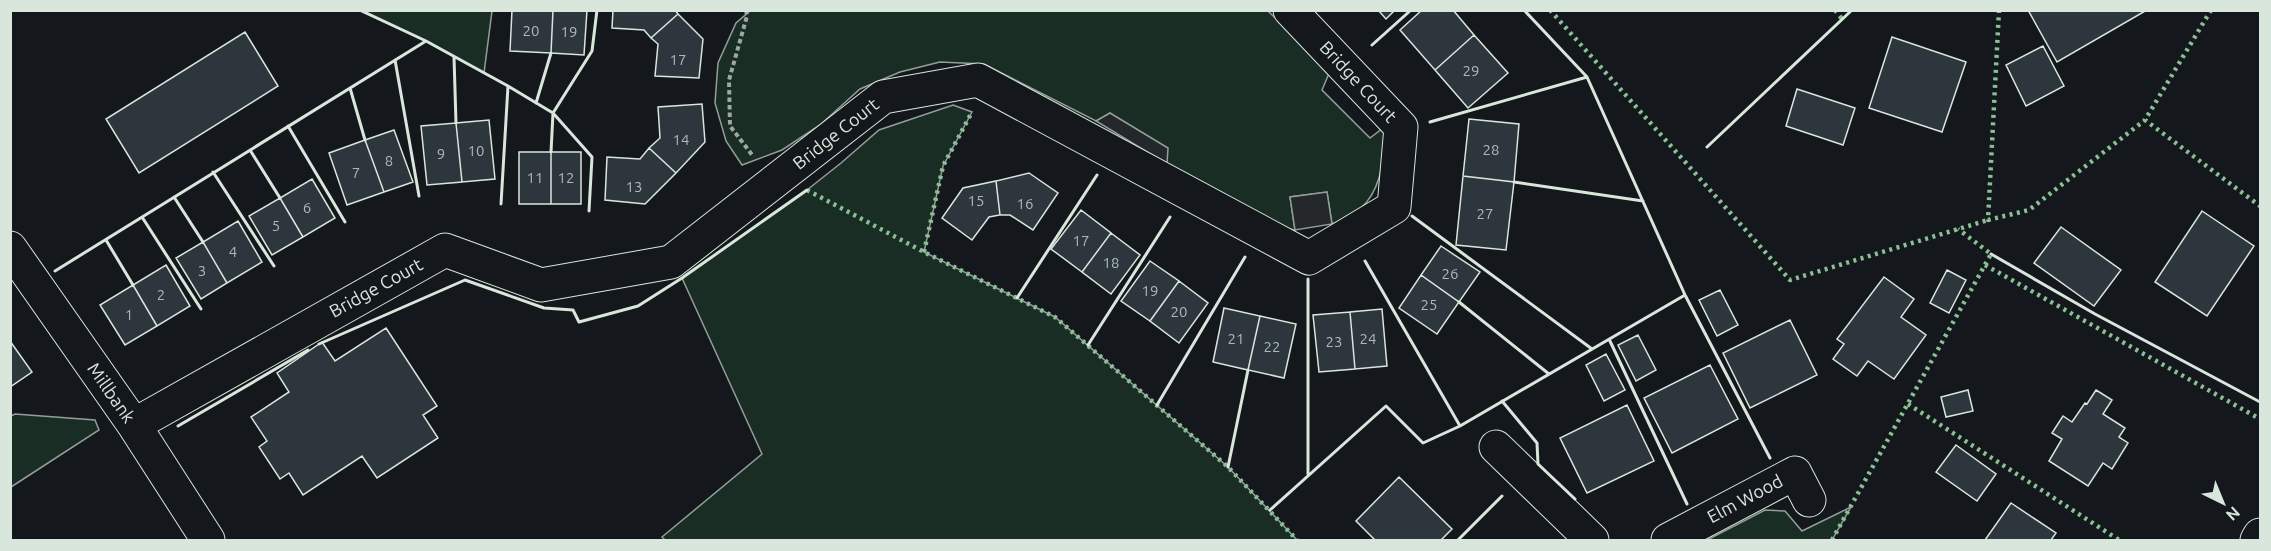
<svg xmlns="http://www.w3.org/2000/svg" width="2271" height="551" font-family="Ubuntu,sans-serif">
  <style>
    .green { fill: #1a2d24; stroke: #939e99; stroke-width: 1.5 }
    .parking { fill: #24282b; stroke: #939e99; stroke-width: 1.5 }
    .building { fill: #2c363c; stroke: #d8e6dc; stroke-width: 1.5 }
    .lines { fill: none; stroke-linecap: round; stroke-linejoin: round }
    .minor-casing { stroke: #d8e6dc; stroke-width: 35 }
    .major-casing { stroke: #d8e6dc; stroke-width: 35 }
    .path { stroke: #9da8a2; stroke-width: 4; stroke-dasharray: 4.5 3; stroke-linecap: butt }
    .minor { stroke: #14181c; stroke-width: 33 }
    .major { stroke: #14181c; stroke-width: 33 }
    .hedge { stroke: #8ac095; stroke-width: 4.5; stroke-dasharray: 3 4.5; stroke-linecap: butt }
    .wall { stroke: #d8e6dc; stroke-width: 3 }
    .labels { text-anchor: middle; stroke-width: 4.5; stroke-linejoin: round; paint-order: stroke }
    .number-label { font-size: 15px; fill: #adbab4 }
    .street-label { font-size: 18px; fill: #d8e6dc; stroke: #14181c }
  </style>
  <rect width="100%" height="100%" fill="#14181c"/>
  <!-- green -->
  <path class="green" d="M360,11H492L484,73L426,41Z
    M750,11H1268L1330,71L1322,90L1370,138L1383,128C1387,144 1386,150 1382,166C1376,197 1362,214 1332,224L1327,192L1290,197L1295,230L1283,228L1167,164L1110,113L1096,121L984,64L940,62L900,72L860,89L820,125L782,150L742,165L726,141L715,103L718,63L736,23Z
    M953,105L972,112L943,166L924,252L1055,317L1228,467L1297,540H665L662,537L762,454L682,278L807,190L841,163L879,130Z
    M15,414L95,420L99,430L11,487V416Z
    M1851,507L1832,540H1707L1765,510L1785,511L1802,531Z"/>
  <!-- parking -->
  <path class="parking" d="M1110,113L1168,148L1167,164L1096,121Z
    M1327,192L1332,224L1295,230L1290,197Z"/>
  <!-- building -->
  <path class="building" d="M512,10H553L551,53L510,51Z
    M553,10H587L584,55L551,53Z
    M613,10H675L678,14L651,38L644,30L612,28Z
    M1378,10H1395L1386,19Z
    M1422,10H1453L1474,35L1435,70L1400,30Z
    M2028,10H2147L2057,62Z
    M678,14L703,39L699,78L655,76L658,44L651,38Z
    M245,32L278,86L139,173L106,119Z
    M1474,35L1508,73L1468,108L1435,70Z
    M1892,37L1966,62L1942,132L1869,108Z
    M2043,46L2064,86L2026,106L2006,65Z
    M1797,89L1855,108L1843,145L1786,126Z
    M702,104L705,142L676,173L649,148L660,138L658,107Z
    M1469,119L1519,124L1514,182L1463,176Z
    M489,120L495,179L462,182L456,123Z
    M456,123L462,182L427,185L421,126Z
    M394,130L413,182L384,192L365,140Z
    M365,140L384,192L347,205L329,153Z
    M649,148L676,173L645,204L605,200L607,157L640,159Z
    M519,152H551V204H519Z
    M551,152H581V204H551Z
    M1029,173L1058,193L1033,230L1010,215H1000L996,181Z
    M1463,176L1514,182L1506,250L1456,245Z
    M312,179L335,218L303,237L280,198Z
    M996,181L1000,215L989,217L972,240L942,218L963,188Z
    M280,198L303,237L272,255L249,216Z
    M1081,210L1111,233L1082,272L1051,249Z
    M2202,211L2254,246L2207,316L2155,282Z
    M238,221L262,262L227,283L203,242Z
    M2061,227L2121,270L2094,306L2034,263Z
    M1111,233L1140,255L1111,294L1082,272Z
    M203,242L227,283L201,299L176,258Z
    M1441,246L1480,272L1459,302L1421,275Z
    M1150,261L1179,281L1150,321L1121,301Z
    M166,265L190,306L157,326L133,285Z
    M1947,270L1966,280L1949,313L1930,303Z
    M1421,275L1459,302L1437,334L1399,308Z
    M1884,277L1914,299L1901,317L1926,335L1894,379L1868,361L1857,376L1833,359L1844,344L1837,339Z
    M1179,281L1208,303L1179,343L1150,321Z
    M133,285L157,326L125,345L100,305Z
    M1720,290L1738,325L1717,336L1699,300Z
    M1224,308L1260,316L1248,370L1213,362Z
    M1382,309L1387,366L1355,369L1350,312Z
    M1350,312L1355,369L1319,372L1313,315Z
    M1260,316L1296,324L1284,378L1248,370Z
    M1790,320L1817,375L1750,408L1723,353Z
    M386,328L437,406L423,415L438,438L377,478L362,456L303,495L289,473L280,479L259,447L267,441L251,417L289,392L277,373L322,342L335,361Z
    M1638,335L1656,370L1636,381L1618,345Z
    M10,341L32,372L10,387Z
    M1606,354L1625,390L1604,401L1586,365Z
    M1710,365L1738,419L1672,453L1644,398Z
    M1968,390L1973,411L1946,417L1941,397Z
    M2096,390L2112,400L2103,414L2125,428L2119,437L2128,443L2112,469L2103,463L2088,486L2049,461L2062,439L2052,433L2063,416L2072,422L2085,403L2087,404Z
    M1627,405L1654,461L1587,493L1560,438Z
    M1956,445L1996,474L1977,501L1936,472Z
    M1399,477L1452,529L1441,540H1375L1356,521Z
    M2011,503L2056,533L2051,540H1985Z"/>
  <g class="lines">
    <!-- minor casing -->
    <g class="minor-casing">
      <path id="minor" d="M10,248L134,425L208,540
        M134,425L445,250L541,285L671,262L883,97L978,80L1309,258L1394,207L1401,127L1290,10
        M1496,447L1592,540
        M1668,540L1795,473L1809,500"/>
    </g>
    <!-- major casing -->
    <g class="major-casing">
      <path id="major" d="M2257,540L2260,535"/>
    </g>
    <!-- path -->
    <path class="path" d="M746,10L747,16L729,80L730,126L753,156"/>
    <!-- minor -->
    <use href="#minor" class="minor"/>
    <!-- major -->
    <use href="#major" class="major"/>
    <!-- hedge -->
    <path class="hedge" d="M1550,10L1790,280L1988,220
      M1835,10L1842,19
      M1999,10L1988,220L2029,210L2145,120
      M2211,10L2145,120L2260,206
      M807,190L924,252L1055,317L1228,467L1297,540
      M924,252L943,166L972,112
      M1985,265L2260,419
      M1908,404L2119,540
      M1832,540L1991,254L1958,229"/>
    <!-- wall -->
    <path class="wall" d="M426,41L508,86L553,113L592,157L589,211
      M1372,45L1411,10
      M454,57L456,123
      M395,60L419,196
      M350,88L365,140
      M536,103L551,53
      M1430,122L1587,77
      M288,126L345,222
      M1707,147L1852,10
      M250,150L280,198
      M551,152L553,113L592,51L597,10
      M213,172L274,266
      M1514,182L1643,201
      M174,197L203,242
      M501,204L508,86
      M1412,216L1592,349
      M142,217L201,309
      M106,240L133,285
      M1991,254L2095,314L2260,402
      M1365,261L1460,426
      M55,271L426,41L360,10
      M1308,279V474
      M1685,295L1770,458
      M1017,298L1097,175
      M1459,302L1549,374
      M1609,339L1687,504
      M319,344L465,280L544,308L573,310L579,322L638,306L682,278L807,190
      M1088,345L1170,217
      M1502,401L1537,443L1538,464L1575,499
      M1157,405L1245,257
      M178,426L308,350
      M1228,467L1248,370
      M1270,510L1386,406L1423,443L1460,426L1685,295L1587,77L1524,10
      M1458,540L1502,496"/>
  </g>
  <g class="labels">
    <!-- number labels -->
    <g class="number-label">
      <text x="531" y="36">20</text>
      <text x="569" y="37">19</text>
      <text x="678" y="65">17</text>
      <text x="1471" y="76">29</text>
      <text x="681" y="145">14</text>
      <text x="1491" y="155">28</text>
      <text x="476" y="156">10</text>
      <text x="441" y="159">9</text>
      <text x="389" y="166">8</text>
      <text x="356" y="178">7</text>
      <text x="535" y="183">11</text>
      <text x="566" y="183">12</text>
      <text x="634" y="192">13</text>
      <text x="976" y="206">15</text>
      <text x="1025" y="209">16</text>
      <text x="307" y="213">6</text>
      <text x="1485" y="219">27</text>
      <text x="276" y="231">5</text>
      <text x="1081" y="246">17</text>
      <text x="233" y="257">4</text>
      <text x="1111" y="268">18</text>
      <text x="202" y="276">3</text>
      <text x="1450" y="279">26</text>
      <text x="1150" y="296">19</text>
      <text x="161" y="300">2</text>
      <text x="1429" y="310">25</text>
      <text x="1179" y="317">20</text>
      <text x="129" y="320">1</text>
      <text x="1236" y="344">21</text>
      <text x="1368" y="344">24</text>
      <text x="1334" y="347">23</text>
      <text x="1272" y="352">22</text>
    </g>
    <!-- street labels -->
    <g class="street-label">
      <text transform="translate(1358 82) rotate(47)" y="6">Bridge Court</text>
      <text transform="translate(836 134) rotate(-38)" y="6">Bridge Court</text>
      <text transform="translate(376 288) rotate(-29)" y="6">Bridge Court</text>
      <text transform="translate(111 393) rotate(55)" y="6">Millbank</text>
      <text transform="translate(1745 499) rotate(-28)" y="6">Elm Wood</text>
    </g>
  </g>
  <!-- border -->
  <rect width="2271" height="551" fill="none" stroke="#d8e6dc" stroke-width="24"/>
  <!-- north arrow -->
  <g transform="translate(2223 503) rotate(137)" stroke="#14181c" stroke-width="4.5" paint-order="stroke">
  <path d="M0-4.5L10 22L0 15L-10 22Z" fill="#d8e6dc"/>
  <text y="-9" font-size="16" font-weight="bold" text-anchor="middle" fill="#d8e6dc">N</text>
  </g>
</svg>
